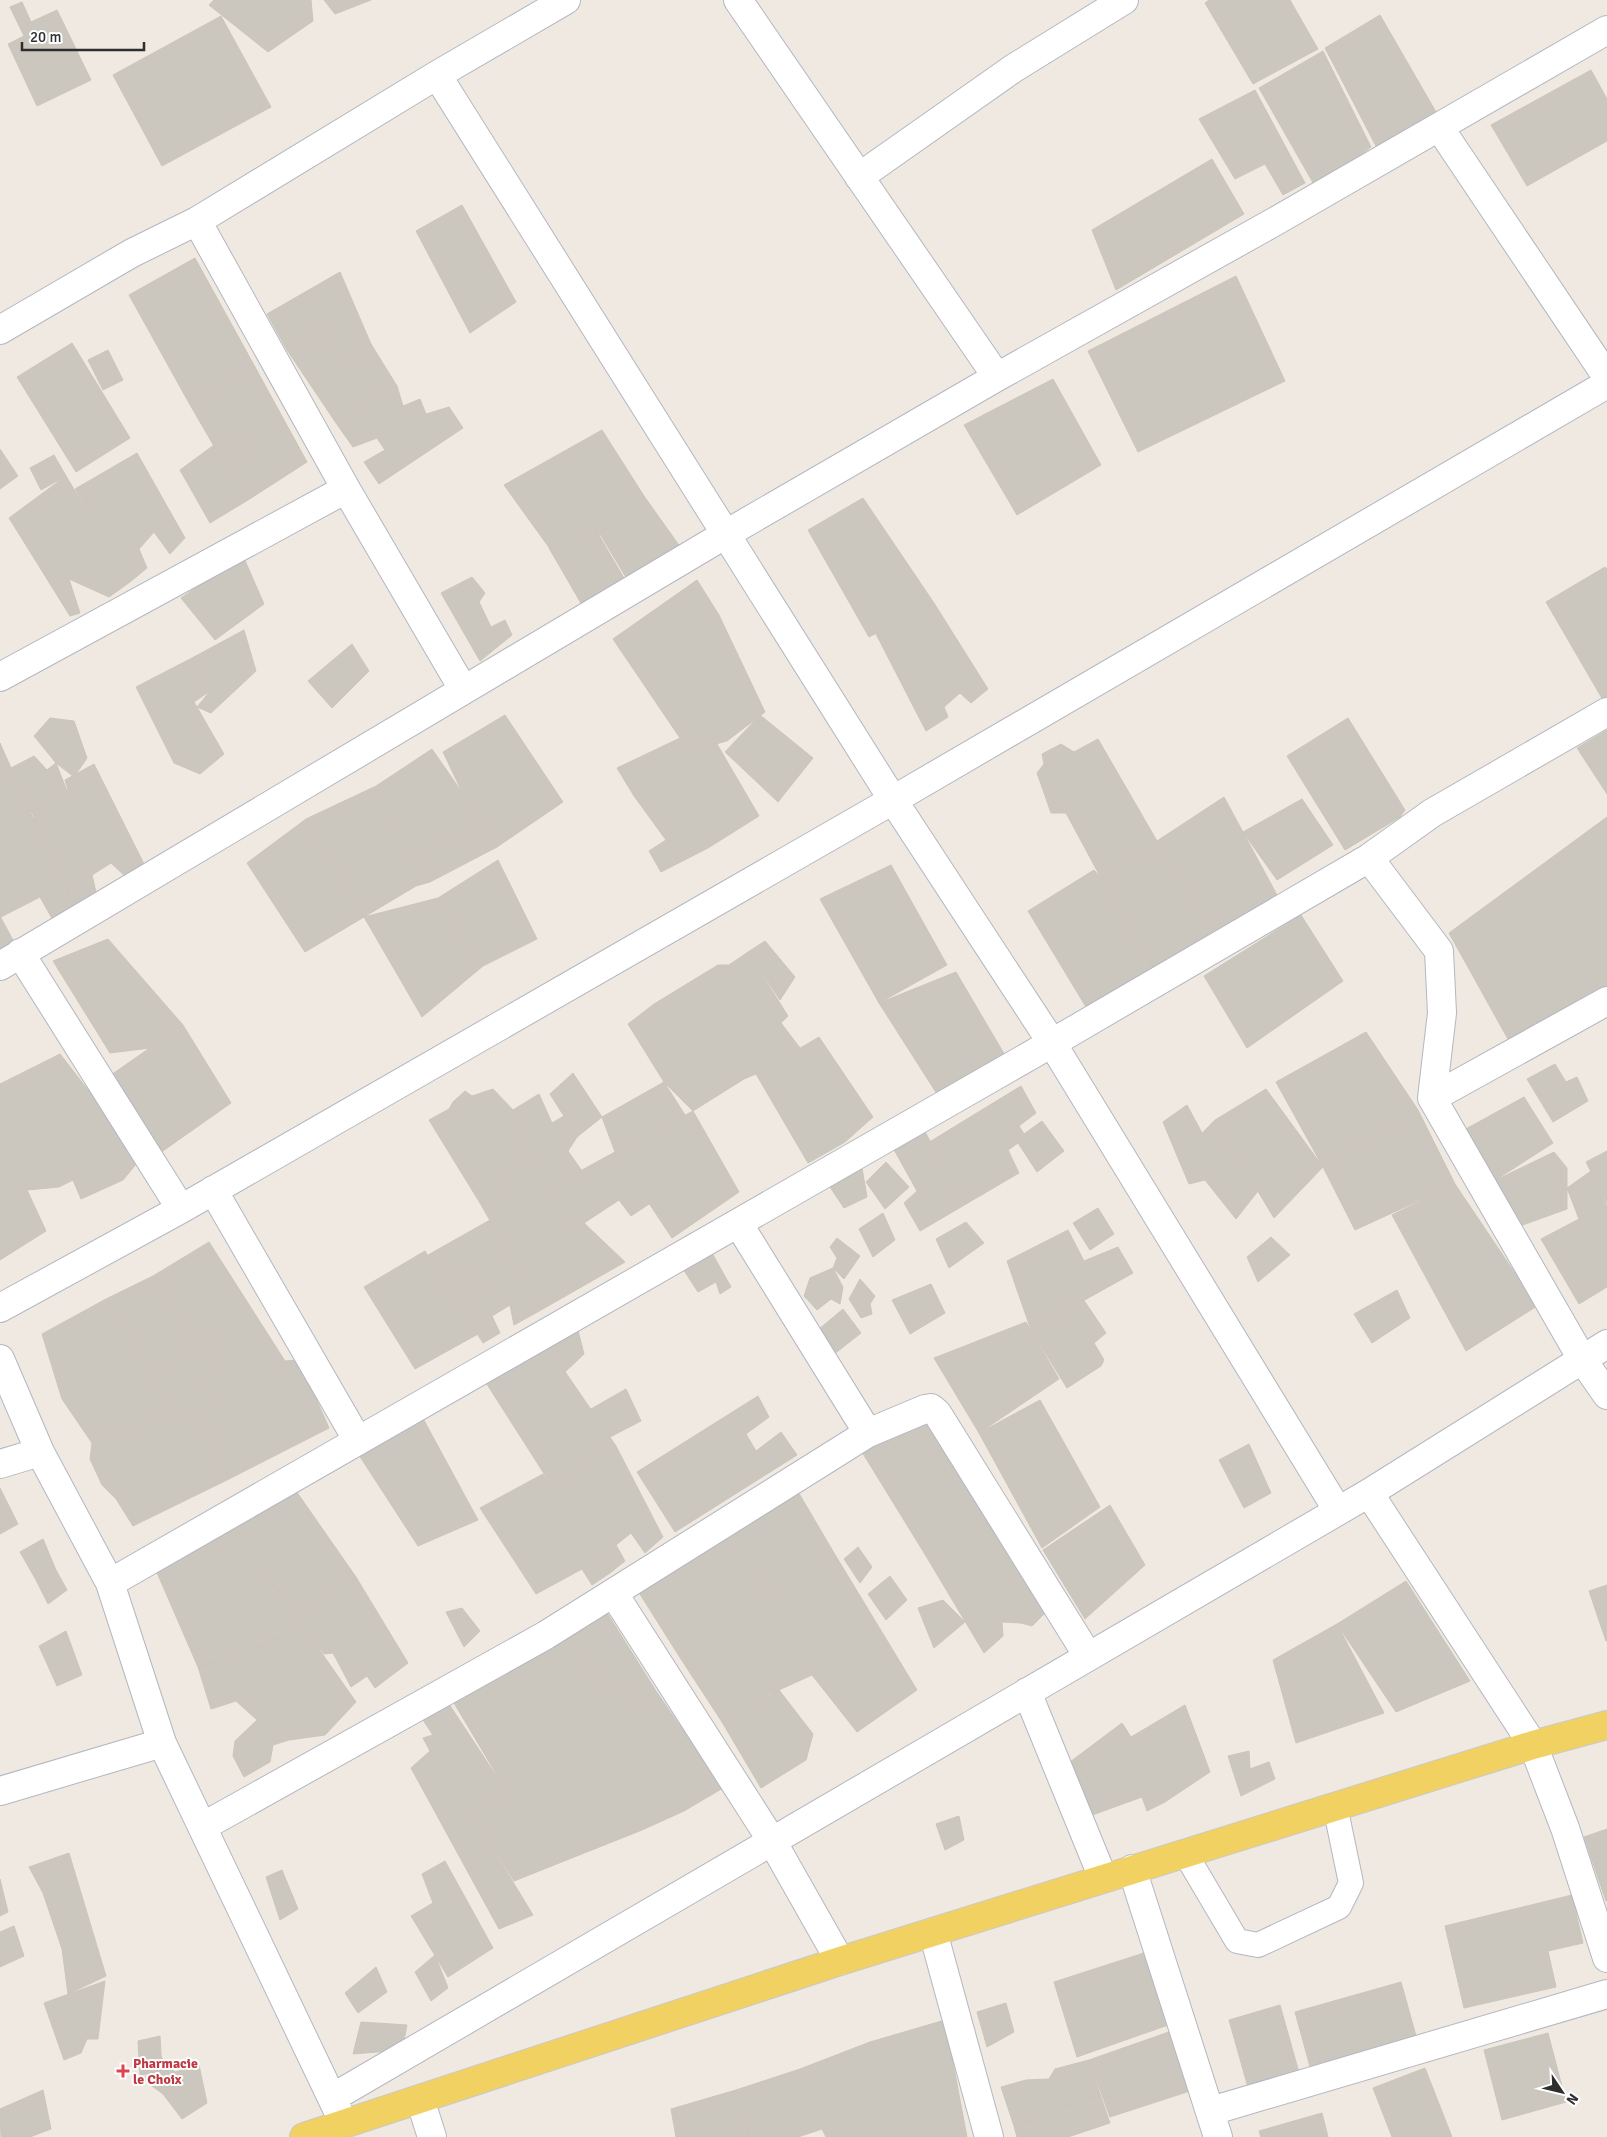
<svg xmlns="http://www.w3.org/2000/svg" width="1607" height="2137" font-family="Signika,sans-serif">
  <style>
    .building { fill: #cbc7bf; stroke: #cbc5ba }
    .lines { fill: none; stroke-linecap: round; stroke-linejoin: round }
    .lane-casing { stroke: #b4b7c1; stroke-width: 26 }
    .street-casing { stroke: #b4b7c1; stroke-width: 30 }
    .primary-casing { stroke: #c9c9c9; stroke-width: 30 }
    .lane { stroke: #fff; stroke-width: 24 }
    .street { stroke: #fff; stroke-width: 28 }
    .primary { stroke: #f2d163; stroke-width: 28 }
    .health-dot { fill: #e0444e; stroke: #fff; stroke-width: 2 }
    .labels { text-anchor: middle; stroke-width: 4; stroke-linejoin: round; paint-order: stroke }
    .health-label { font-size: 14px; font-weight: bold; fill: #be3a42; stroke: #fff; text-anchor: start }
  </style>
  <rect width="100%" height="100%" fill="#efe9e1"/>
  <!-- building -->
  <path class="building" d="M214,0H311L313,21L268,52L209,5Z
    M324,0H371L335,14Z
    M1209,0H1290L1318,49L1253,84L1205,3Z
    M22,2L31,22L57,10L91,80L37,106L8,44L24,36L10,7Z
    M1380,15L1436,112L1376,146L1325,48Z
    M221,16L271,107L162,166L113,75Z
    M1323,51L1371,147L1316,188L1259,88Z
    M1591,70L1607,99V141L1527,186L1491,125Z
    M1255,90L1305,183L1283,195L1265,164L1235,179L1199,119Z
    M1212,159L1244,214L1116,290L1092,230Z
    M462,205L516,302L470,333L416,231Z
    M195,258L255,367L189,403L129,295Z
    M340,272L371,344L345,360L327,330L287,350L267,314Z
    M1236,276L1285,381L1138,452L1088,351Z
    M327,330L345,360L371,344L397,386L336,423L287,350Z
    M72,343L130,438L76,472L17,377Z
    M108,350L123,380L103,390L88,360Z
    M255,367L307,462L248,500L234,470L258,451L250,441L218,453L189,403Z
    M1053,379L1101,465L1017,515L964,425Z
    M397,386L403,406L420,399L426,414L449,407L463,428L379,484L364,462L385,450L377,438L353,447L336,423Z
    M602,430L644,496L600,534L553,553L504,485Z
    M250,441L258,451L234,470L248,500L210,523L180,470L214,445L218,453Z
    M0,449L18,476L0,489Z
    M137,453L185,538L170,554L154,532L139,549L147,568L130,582L75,489Z
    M54,455L66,476L41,490L30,468Z
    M66,476L130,582L109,597L69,579L80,613L70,616L9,518Z
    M644,496L681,548L630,584L600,534Z
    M863,498L934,603L869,637L808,530Z
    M596,530L628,585L582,605L549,548Z
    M243,556L264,604L215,640L181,598Z
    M1605,567L1607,569V697L1603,700L1546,602Z
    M472,577L485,593L479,602L491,627L505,620L512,635L480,661L441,593Z
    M697,580L719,615L765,712L727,741L697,749L680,738L613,639Z
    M934,603L988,689L971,703L960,693L944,707L948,717L926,731L876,634Z
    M244,630L256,671L211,713L197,707L210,691L192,658Z
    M352,644L369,671L332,708L308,681Z
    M192,658L210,691L194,702L224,754L200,774L174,763L136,687Z
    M505,715L563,802L497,847L464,796L443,752Z
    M760,715L813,758L778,802L725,752Z
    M50,718L74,721L87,758L74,777L56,763L34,736Z
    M1348,718L1405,810L1400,817L1345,850L1287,756Z
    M1607,730V794L1577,748Z
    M680,738L697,749L717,744L759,816L708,848L661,872L649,851L666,840L634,796L617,768Z
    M1098,739L1157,841L1101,878L1066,813H1051L1037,773L1044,764L1042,754L1061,744L1074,752Z
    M0,743L34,820L0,838Z
    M432,749L486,827L411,858L367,792Z
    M34,756L47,770L56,763L67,791L31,812L11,768Z
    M94,764L147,870L127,878L111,863L92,875L99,905L79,917L31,810L68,790L65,780Z
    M374,787L430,882L416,886L364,917L306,819Z
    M1224,797L1277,895L1215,930L1157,841Z
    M1302,799L1333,845L1277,880L1243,832Z
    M1607,817V989L1509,1041L1449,933Z
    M34,818L76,908L58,929L40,897L1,917L0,915V836Z
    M306,819L364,917L305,952L247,863Z
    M486,827L497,847L430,882L411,858Z
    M1157,841L1215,930L1153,967L1101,878Z
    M498,860L537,939L483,966L438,898Z
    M891,865L947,965L879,1003L820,899Z
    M1094,870L1101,878L1153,967L1086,1007L1028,911Z
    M438,898L483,966L422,1017L364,917Z
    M1301,915L1343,981L1247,1048L1204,976Z
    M0,916L14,942L0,956Z
    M108,939L183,1025L150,1048L110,1053L53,961Z
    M765,941L795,977L780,1000L748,952Z
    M748,952L788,1016L781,1023L800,1048L756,1074L744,1079L693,1111L664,1082L628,1024L654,1004L718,965H729Z
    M956,972L1006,1057L937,1094L879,1003Z
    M183,1025L231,1103L160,1153L111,1075Z
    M1366,1032L1418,1110L1323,1167L1276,1082Z
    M819,1037L873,1117L845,1142L808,1163L756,1074Z
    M60,1054L141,1158L123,1180L81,1199L73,1180L59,1187L27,1190L46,1231L0,1260V1084Z
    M1555,1064L1566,1082L1577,1077L1588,1101L1553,1122L1527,1079Z
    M573,1073L602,1117L577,1137L550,1094Z
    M664,1082L685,1115L615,1152L602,1117Z
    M1021,1086L1036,1113L1019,1126L1024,1134L1042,1121L1064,1151L1037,1172L1018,1143L1008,1150L1019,1173L966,1204L931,1141Z
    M493,1089L513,1110L534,1160L511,1168L509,1187L480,1203L429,1120L449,1109L453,1102L465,1091L472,1096Z
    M1266,1089L1323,1167L1274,1218L1215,1120Z
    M539,1094L552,1123L564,1116L577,1137L568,1151L582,1171L551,1187L530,1154L513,1110Z
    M1524,1097L1553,1143L1494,1181L1464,1130Z
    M1187,1105L1202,1133L1178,1158L1163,1122Z
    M1418,1110L1455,1184L1355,1230L1323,1167Z
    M693,1111L739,1192L672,1238L615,1152Z
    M1215,1120L1258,1191L1236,1219L1205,1180L1189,1184L1178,1158Z
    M925,1132L966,1204L920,1231L904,1203L917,1191L892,1146Z
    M1607,1151V1203L1586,1162Z
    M615,1152L649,1204L631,1216L619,1200L575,1229L551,1187Z
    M1554,1152L1567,1168V1209L1520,1226L1494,1181Z
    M534,1160L575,1229L584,1223L625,1262L541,1310L480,1203L509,1187L511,1168Z
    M886,1162L909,1187L885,1209L866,1182Z
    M862,1168L867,1197L844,1208L830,1187Z
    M1591,1171L1607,1206V1287L1579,1304L1541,1239L1579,1219L1567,1188Z
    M1455,1184L1537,1306L1466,1351L1392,1215Z
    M1098,1208L1114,1234L1090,1250L1073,1223Z
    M883,1213L895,1240L873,1257L859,1229Z
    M490,1220L541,1310L514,1325L510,1305L492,1316L500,1333L483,1343L459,1305L483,1287L473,1272L445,1285L428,1255Z
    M966,1222L984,1243L949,1268L936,1239Z
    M1068,1230L1084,1261L1118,1247L1133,1273L1031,1330L1007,1261Z
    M1271,1237L1290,1255L1258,1282L1247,1257Z
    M837,1238L860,1256L844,1279L833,1268L837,1258L830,1247Z
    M209,1242L285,1361L214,1407L203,1379L224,1359L211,1338L198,1346L153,1276Z
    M425,1251L445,1285L473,1272L483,1287L459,1305L478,1334L415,1369L364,1287Z
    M712,1253L731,1287L720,1294L716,1282L698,1292L683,1269Z
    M833,1268L843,1287L840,1304L831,1299L817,1310L804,1296L810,1278Z
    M153,1276L198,1346L150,1373L106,1299Z
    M860,1279L875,1296L870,1304L872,1314L861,1318L849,1299Z
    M931,1284L945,1313L910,1334L892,1300Z
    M1397,1290L1410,1318L1372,1343L1354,1314Z
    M106,1299L175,1410L153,1418L123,1435L92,1443L62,1399L42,1334Z
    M1083,1299L1106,1333L1094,1343L1104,1360L1101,1366L1067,1388L1031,1330Z
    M843,1309L861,1333L833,1355L818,1330Z
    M1026,1322L1059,1379L979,1433L934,1358Z
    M576,1323L584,1354L565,1372L546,1344Z
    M211,1338L224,1359L203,1379L214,1407L187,1427L150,1373Z
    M546,1344L616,1446L550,1483L483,1378Z
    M299,1360L329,1428L229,1479L201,1416L285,1361Z
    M626,1389L641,1421L610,1437L591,1409Z
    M758,1396L769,1417L746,1434L756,1451L781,1432L797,1455L675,1532L637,1472Z
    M1040,1400L1100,1507L1042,1548L979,1433Z
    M175,1410L187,1427L201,1416L229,1479L133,1526L116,1499L102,1485L90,1459L92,1443L123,1435L153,1418Z
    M420,1413L478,1520L418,1546L357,1452Z
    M927,1415L988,1523L926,1556L862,1452Z
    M1249,1444L1271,1493L1244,1508L1219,1460Z
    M616,1446L663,1537L645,1553L631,1533L616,1545L625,1561L610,1573L550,1483Z
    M543,1474L610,1573L592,1585L582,1569L536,1594L480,1508Z
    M0,1488L18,1524L0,1534Z
    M294,1488L356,1577L294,1615L233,1525Z
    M797,1490L834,1553L771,1595L733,1529Z
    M1110,1505L1145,1565L1085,1619L1043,1550Z
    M988,1523L1048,1610L1032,1626L1021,1623L1002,1622L1003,1636L984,1653L926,1556Z
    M233,1525L305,1629L221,1662L198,1667L155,1568Z
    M736,1534L771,1595L679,1656L638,1591Z
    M43,1539L56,1570L36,1580L20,1552Z
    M858,1547L872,1567L860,1583L844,1559Z
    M834,1553L917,1690L857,1732L812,1675L770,1694L722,1722L679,1656Z
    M56,1570L67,1590L48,1604L36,1580Z
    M890,1576L907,1600L886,1620L868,1594Z
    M356,1577L408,1663L375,1688L367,1676L351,1687L333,1653L324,1654L294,1615Z
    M1406,1581L1470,1681L1396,1712L1337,1624Z
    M1607,1585V1641H1606L1589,1591Z
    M943,1600L965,1622L934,1648L918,1608Z
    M462,1608L480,1631L464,1647L446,1612Z
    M604,1608L656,1691L640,1704L628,1686L609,1695L564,1635Z
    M1337,1624L1384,1713L1296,1743L1273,1660Z
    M305,1629L356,1702L325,1735L289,1740L273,1745L270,1762L244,1777L233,1756L235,1741L257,1720L236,1701L211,1709L198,1667Z
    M66,1631L82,1675L57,1686L39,1646Z
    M564,1635L609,1695L628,1686L640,1704L656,1691L723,1788L684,1811L642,1830L514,1881L473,1816L507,1792L451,1698Z
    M779,1690L813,1734L806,1760L761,1788L722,1722Z
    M447,1701L507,1792L473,1816L533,1915L499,1929L411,1768L430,1751L423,1738L433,1735L419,1714Z
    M1185,1705L1210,1772L1165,1802L1147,1811L1142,1797L1084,1818L1070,1762L1122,1723L1131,1737Z
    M1249,1751L1250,1769L1269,1762L1275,1779L1241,1796L1228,1756Z
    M959,1816L964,1840L945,1850L936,1824Z
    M1607,1829V1901H1606L1584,1837Z
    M69,1853L106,1976L68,1994L62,1949L43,1893L29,1867Z
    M445,1861L493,1948L448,1977L411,1916L433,1903L422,1874Z
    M282,1870L298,1909L280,1920L266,1877Z
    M0,1879L8,1912L0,1916Z
    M1572,1895L1583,1943L1548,1951L1556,1987L1464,2008L1445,1926Z
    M14,1926L24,1956L0,1967V1932Z
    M1147,1952L1171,2024L1077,2057L1054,1982Z
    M435,1955L448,1988L431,2001L415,1972Z
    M376,1967L387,1992L358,2013L345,1993Z
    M105,1981L98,2039H87L81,2053L64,2060L44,2003Z
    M1401,1982L1418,2043L1312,2074L1295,2012Z
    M1006,2003L1014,2032L987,2047L977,2012Z
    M1280,2005L1300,2076L1249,2091L1229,2020Z
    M945,2020L967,2137H826L822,2129L798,2137H749L736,2090L800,2069L870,2042Z
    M361,2022L407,2025L402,2050L353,2054Z
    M1183,2027L1196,2089L1110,2117L1089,2060Z
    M1548,2033L1566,2102L1502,2120L1484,2050Z
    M160,2036L162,2072L140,2075L138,2041Z
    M161,2057L175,2072L199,2065L207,2103L182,2119L163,2094L141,2078L162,2072Z
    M1089,2060L1100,2094L1014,2126L1001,2087L1026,2080L1049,2079L1055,2069Z
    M1425,2068L1452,2137H1392L1373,2088Z
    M43,2090L51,2129L30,2137H1L0,2109Z
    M736,2090L749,2137H676L671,2109Z
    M1100,2094L1110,2123L1068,2137H1017L1014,2126Z
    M1322,2113L1328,2137H1261L1259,2131Z"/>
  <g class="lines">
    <!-- lane casing -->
    <g class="lane-casing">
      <path id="lane" d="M1185,1853L1237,1941L1258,1945L1339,1907L1351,1883L1335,1806"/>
    </g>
    <!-- street casing -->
    <g class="street-casing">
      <path id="street" d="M738,0L997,377
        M437,75L893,800L1052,1043L1338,1511
        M1439,127L1607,377
        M859,177L1014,68L1124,0
        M197,221L346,489L463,689
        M0,330L132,253L197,221L437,75L566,0
        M0,677L346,489
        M1369,858L1439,951L1442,1013L1432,1098L1582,1359L1607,1395
        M20,953L181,1209
        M0,966L726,534L997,377L1274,222L1607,30
        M1432,1098L1607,1001
        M213,1190L358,1441
        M738,1223L868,1433
        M0,1308L181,1209L893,800L1607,384
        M0,1359L40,1452L110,1583L162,1743L339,2113
        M0,1464L40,1452
        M1369,1493L1533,1745L1565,1828L1607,1958
        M110,1583L1052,1043L1369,858L1432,813L1607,712
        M614,1594L772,1841L840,1961
        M1027,1692L1103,1878
        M0,1791L162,1743
        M202,1827L546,1635L868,1433L925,1409L931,1408L937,1413L1088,1656
        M1132,1869L1218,2137
        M933,1932L989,2137
        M332,2098L1369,1493L1607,1344
        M420,2099L432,2137
        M1211,2111L1607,1994"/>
    </g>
    <!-- primary casing -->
    <g class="primary-casing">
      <path id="primary" d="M304,2137L840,1961L1533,1745L1607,1725"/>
    </g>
    <!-- lane -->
    <use href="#lane" class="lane"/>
    <!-- street -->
    <use href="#street" class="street"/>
    <!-- primary -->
    <use href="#primary" class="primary"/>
  </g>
  <!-- markers -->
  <path class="health-dot" d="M120.5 2063.5h5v5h5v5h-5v5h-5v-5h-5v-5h5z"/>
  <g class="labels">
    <!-- health labels -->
    <g class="health-label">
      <text x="133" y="2068">Pharmacie<tspan x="133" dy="16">le Choix</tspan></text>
    </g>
  </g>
  <!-- north arrow -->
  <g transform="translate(1562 2092) rotate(125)" stroke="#ffffff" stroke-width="4" paint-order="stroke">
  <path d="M0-4L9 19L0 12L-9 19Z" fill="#2e2e2e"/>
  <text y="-8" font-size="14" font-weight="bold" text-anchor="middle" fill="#2e2e2e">N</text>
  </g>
  <!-- scale -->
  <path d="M22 42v8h122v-8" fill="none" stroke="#2e2e2e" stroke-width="2.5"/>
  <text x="30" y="42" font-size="15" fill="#2e2e2e" stroke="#ffffff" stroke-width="4" paint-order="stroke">20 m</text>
</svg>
